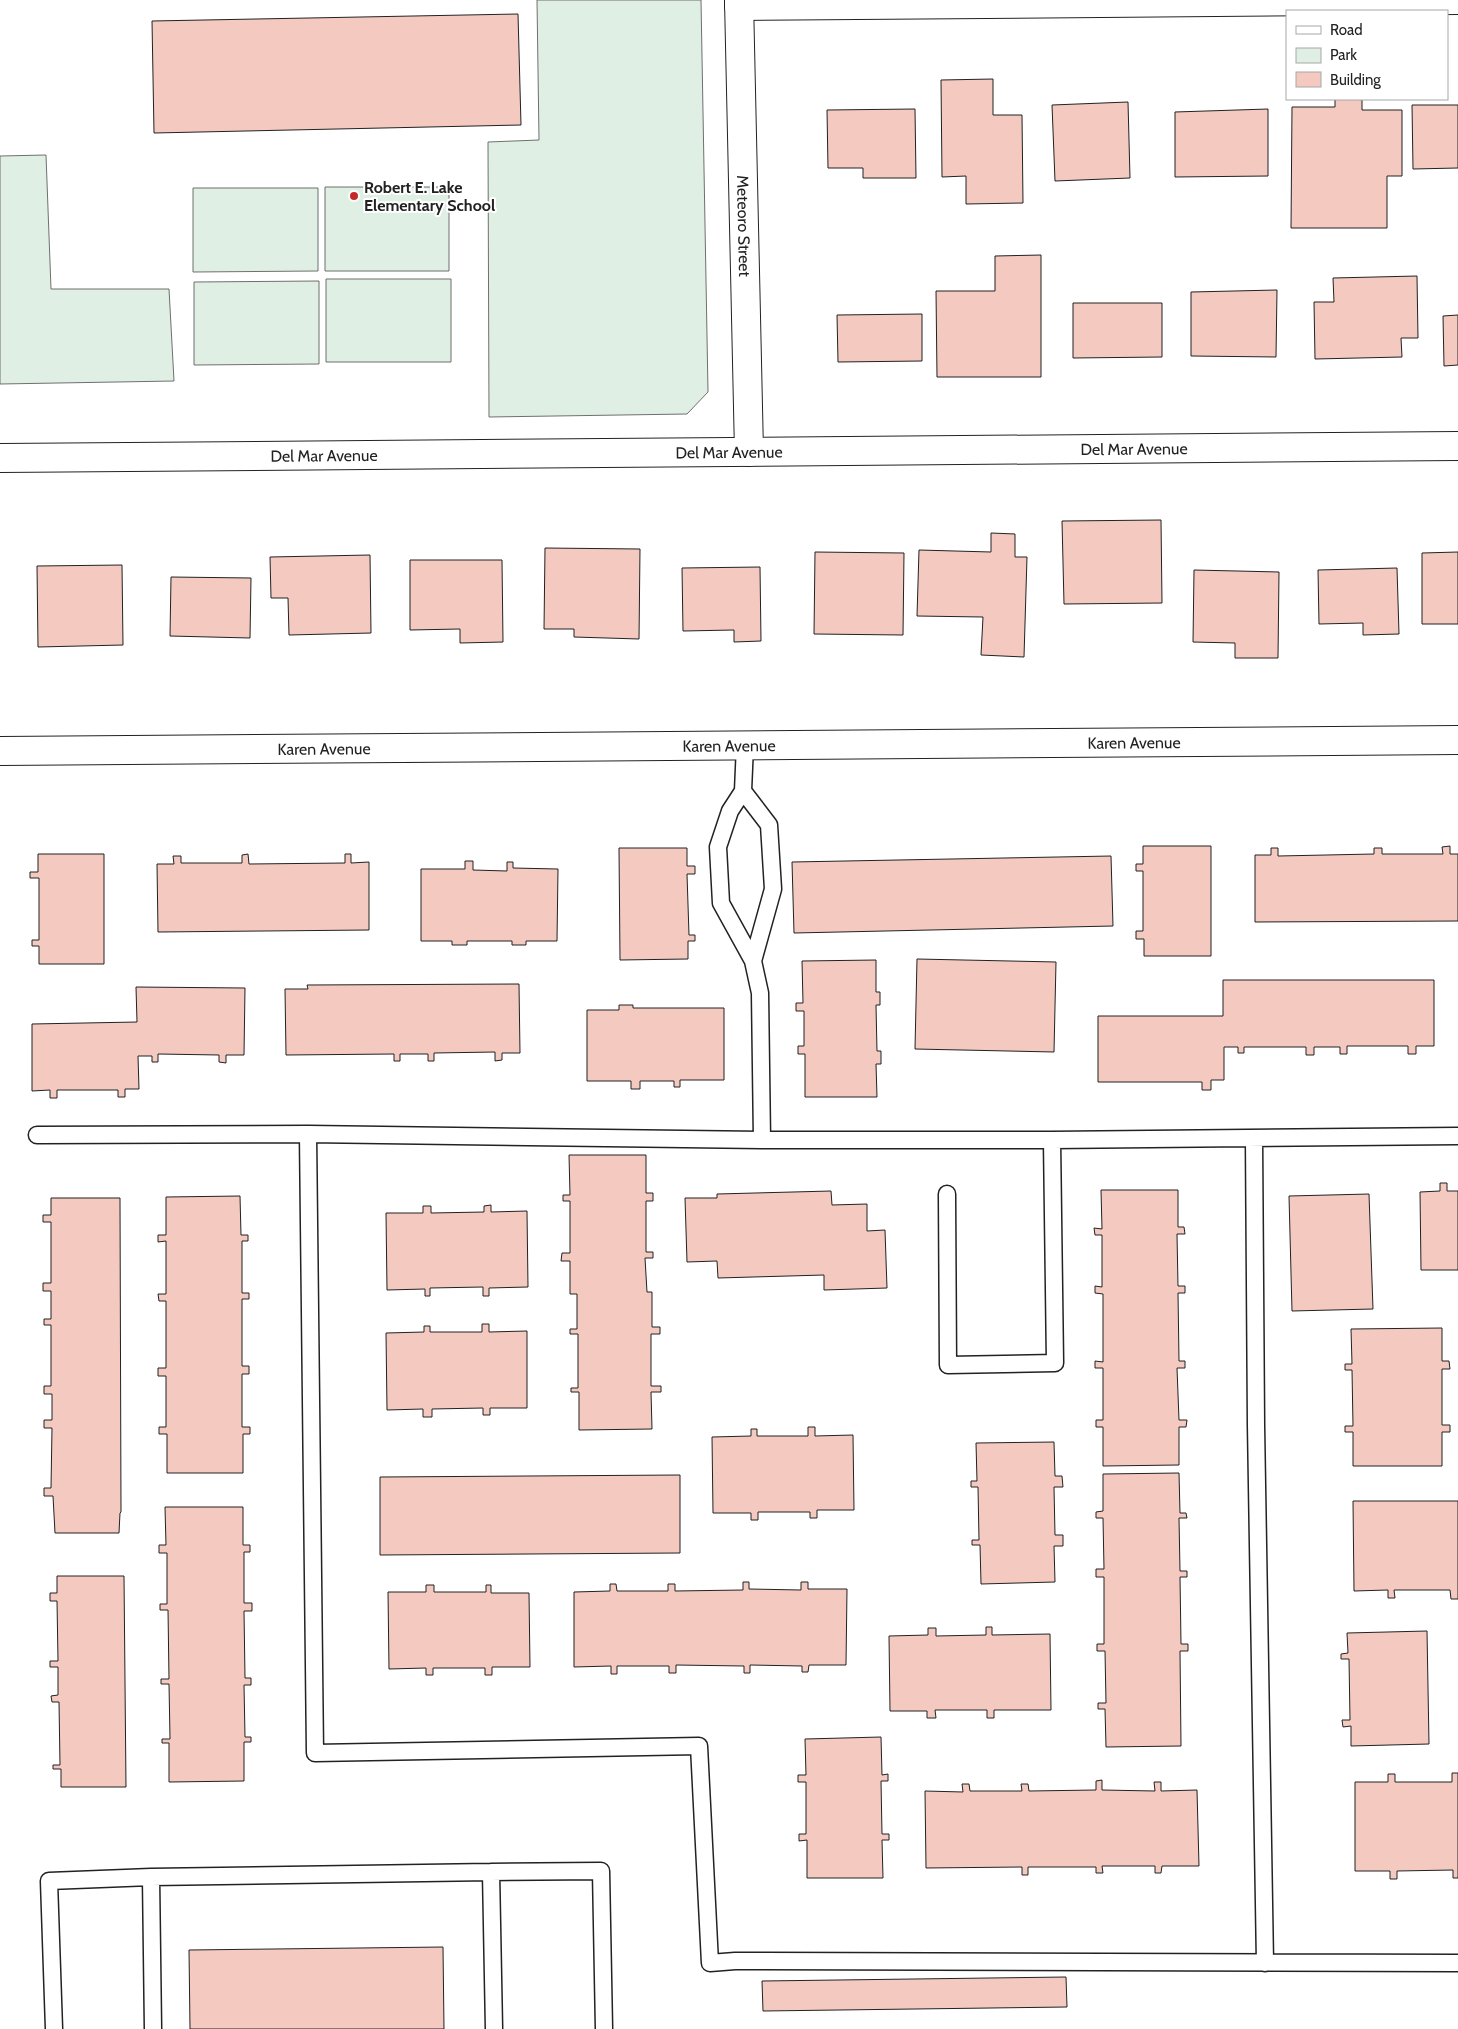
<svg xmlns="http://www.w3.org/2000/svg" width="1458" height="2029" font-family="Cabin,sans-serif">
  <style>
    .green { fill: #e0efe3; stroke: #6f6f6f }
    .building { fill: #f3c9c0; stroke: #222 }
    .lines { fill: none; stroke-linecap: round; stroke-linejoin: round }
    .service-casing { stroke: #222; stroke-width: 19 }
    .minor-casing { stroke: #222; stroke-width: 30 }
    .tertiary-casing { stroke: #222; stroke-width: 30 }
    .service { stroke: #fff; stroke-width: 16 }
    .minor { stroke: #fff; stroke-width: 28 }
    .tertiary { stroke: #fff; stroke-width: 28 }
    .poi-dot { fill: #c62828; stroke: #fff; stroke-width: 2 }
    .labels { text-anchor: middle; stroke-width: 4; stroke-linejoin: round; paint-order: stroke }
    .poi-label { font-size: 16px; font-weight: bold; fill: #222; stroke: #fff; text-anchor: start }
    .street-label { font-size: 16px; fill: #222; stroke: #fff }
  </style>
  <rect width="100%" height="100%" fill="#fff"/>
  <!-- green -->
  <path class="green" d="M537,0H701L708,392L687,414L489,417L488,142L539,140Z
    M46,155L51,289H169L174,381L0,384V156Z
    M325,187H449V271H325Z
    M193,188H318V271L193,272Z
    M326,279H451V362H326Z
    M319,281V364L194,365V282Z"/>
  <!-- building -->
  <path class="building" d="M518,14L521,125L154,133L152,21Z
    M993,79V115H1022L1023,203L966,204V176L942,177L941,80Z
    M1335,99H1362V110H1402V176H1387V228H1291L1292,107H1335Z
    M1128,102L1130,178L1055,181L1052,105Z
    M1412,105H1458V168L1413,169Z
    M915,109L916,178H863V168H828L827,110Z
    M1268,109V176L1175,177V112Z
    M1041,255V377H937L936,291H995V256Z
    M1417,276L1418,338H1401L1402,357L1315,359L1314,302H1334L1333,278Z
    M1277,290L1276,357L1191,356V292Z
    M1073,303H1162V357L1073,358Z
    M922,314V361L838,362L837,315Z
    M1458,315V365L1444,366L1443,316Z
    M1161,520L1162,603L1064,604L1062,521Z
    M991,533L1015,534V557H1027L1024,657L981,655L983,617L917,616L919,550L991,552Z
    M545,548L640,549L639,639L574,637V629H544Z
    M815,552L904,553L903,635L814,634Z
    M1458,552V624H1422V553Z
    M370,555L371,633L289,635L288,598H271L270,557Z
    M410,560H502L503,642L460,643V629L410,630Z
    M122,565L123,645L38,647L37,566Z
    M760,567L761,641L734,642V630L683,631L682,568Z
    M1397,568L1399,634L1363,635V623L1319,624L1318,570Z
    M1194,570L1279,572L1278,658H1235V643L1193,642Z
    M171,577L251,578L250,638L170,636Z
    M1143,846H1211V956H1144V939H1136V931H1143V871H1136V864H1143Z
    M1450,846V854H1458V921L1255,922V855H1271V848H1278V856L1374,854V848H1382V854H1443L1442,847Z
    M619,848H687V866H695V874H687L689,935H695V941H688V959L620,960Z
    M38,854H104V964H39V946H32V940H39V878H30V872H38Z
    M248,854L249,864L345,863V854H351V863L369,862V930L158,932L157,864H174L173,856H181V863H242V855Z
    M1111,856L1113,926L794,933L792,862Z
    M465,861H473V870L507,871V862H513V868L558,869L557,941H526V945H512V941H467V945H452V941H421V869H465Z
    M917,959L1056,962L1054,1052L915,1049Z
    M876,960V992H880V1005H876L877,1051H881V1064H876L877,1097H805V1054H798V1046H804V1011H796V1003H803L802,961Z
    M1223,980H1434V1046H1416V1054H1408V1046H1347V1054H1340V1047H1314V1055H1306V1047H1244V1053H1238V1047H1224V1080H1211V1090H1202V1082H1098V1016H1223Z
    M519,984L520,1053H502V1060L495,1061V1052L434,1053V1061H428V1054H400V1061H394V1054L286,1055L285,989H308L307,985Z
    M136,987L245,988L244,1055H226V1063L219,1062V1055L158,1054V1062H152V1056H138L139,1089H125V1097H118V1090H57V1098H50V1090L32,1091V1024L137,1022Z
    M619,1005H633V1008H724V1080H680V1087H674V1081H640V1089H631V1081H587V1010H619Z
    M569,1155H646V1193H653V1201H646V1252H653V1258H645L647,1292H652V1327H660V1334H651V1386H661V1392H651L652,1429L579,1430V1392H571V1388H578V1334H570V1329H577V1294H570V1261H561L562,1253H570V1201H563V1195H570Z
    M1440,1183H1447V1191H1458V1270H1421L1420,1192L1440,1191Z
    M1101,1190H1178V1227H1184L1185,1234H1177L1178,1286H1185V1293H1178L1179,1361H1185V1368H1177L1179,1420H1187L1186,1427H1179V1465L1103,1466V1427H1096V1420H1103V1368H1095V1361L1103,1362V1294L1095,1293V1286L1102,1287V1235H1095L1094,1228L1102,1229Z
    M831,1191L832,1205L867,1204V1231L885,1230L887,1288L824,1290V1275L718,1278L717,1261L687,1262L685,1198H717V1194Z
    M1369,1194L1373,1309L1292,1311L1289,1196Z
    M240,1196L241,1235H248V1241H242V1293H249V1299H242V1366H249V1374H242V1427H250V1434H243V1473H167V1434H159V1427H166V1376H158V1368H166V1301H159L158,1294H166V1241L158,1242V1235H166V1197Z
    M51,1198H120L121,1512L120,1513L119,1533H55L53,1496H44V1488H51L52,1428H44V1420H52V1394H44V1386H51V1325H44V1319H51V1291H43V1283H51V1222H43V1215H51Z
    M491,1205V1212L527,1211L528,1287L489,1288V1296H483V1287L430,1288V1296H425V1289L387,1290L386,1213H423V1206H431V1213L484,1212V1206Z
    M482,1324H489V1332L527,1331V1408H490V1415H483V1408L432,1409V1417H423V1409L387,1410L386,1333L424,1332V1326H430V1332H482Z
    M1442,1328V1361H1449L1450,1369H1442V1425H1450V1432H1442V1466H1353V1432H1345V1426H1353L1352,1370H1345V1364H1352L1351,1329Z
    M808,1427H815V1436L853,1435L854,1510H817V1518H810V1512H758V1520H751V1513H713L712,1437L751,1436V1429H757V1436H808Z
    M1054,1442L1055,1476H1062L1063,1487H1054L1055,1535H1063V1546H1054L1055,1582L981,1584L980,1545H972V1540H979L978,1487H971V1481H977L976,1443Z
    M1179,1473L1180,1513H1186L1187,1518H1179L1180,1571H1187V1577H1180L1181,1644H1188V1651H1180L1181,1746L1106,1747L1105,1709H1098V1703H1106L1105,1651H1097V1644H1104V1577H1096V1569H1104L1103,1518H1096V1512L1103,1511V1474Z
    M680,1475V1553L380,1555V1477Z
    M1353,1501H1458V1599H1451L1450,1590H1394L1395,1598H1388V1590L1354,1591Z
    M165,1507H243V1545H250V1552H244V1603H252V1611H244L245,1678H251V1685H244L245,1737H251V1742H244V1781L169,1782V1743H162V1739H170L169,1684H161V1679H169L168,1610H160V1604H167V1553H159V1545H166Z
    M57,1576H124L126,1787H61V1769H53V1765H60L59,1702H52L51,1696L58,1695V1667H50V1661H58L57,1601H50V1593H57Z
    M743,1582H749V1589L801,1590V1582H808V1589H847L846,1665H809L808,1672H802V1666L750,1665V1673H744V1666L676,1665V1673H669V1666H617V1674H611V1666L574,1667V1592L610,1591V1584H616L617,1591H668V1584H675V1591L743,1590Z
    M426,1585H434V1592H486V1585H491V1593H529L530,1667H492V1675H485V1668H433V1675H426V1668L389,1669L388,1592H426Z
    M986,1627H992V1635L1050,1634L1051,1710H994V1718H987V1710H935L936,1718H927V1711H890L889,1636L928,1635V1628H936V1636L986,1635Z
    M1427,1631L1429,1744L1351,1746V1726L1343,1727L1342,1720H1350L1349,1659H1341V1654L1348,1653L1347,1633Z
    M881,1737L882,1775L888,1774V1781H881L882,1834H889V1840H882L883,1878H807V1840L799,1841V1834H806V1782H798V1775H806L805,1739Z
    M1452,1773H1458V1878H1453V1870L1397,1871V1879H1390V1871H1355V1782H1388V1774H1395V1782H1452Z
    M1102,1780V1790L1155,1791L1154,1782H1161V1791L1197,1790L1199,1866H1162L1161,1873H1155V1866H1102L1103,1873H1096V1867H1028V1875H1022V1867L926,1868L925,1791L963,1792L962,1784H969L970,1791H1022L1021,1784H1028L1029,1791L1096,1790V1781Z
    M443,1947L444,2029H190L189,1950Z
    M1066,1977L1067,2007L763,2011L762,1981Z"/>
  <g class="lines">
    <!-- service casing -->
    <g class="service-casing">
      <path id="service" d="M745,745L743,791L730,811L718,847L721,903L753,961L760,993L762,1140
        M743,791L769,825L773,889L753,961
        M37,1135L308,1134
        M1458,1136L1052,1140H762L308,1134L315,1753L699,1746L710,1963L735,1961L1458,1963
        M1254,1139L1256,1425L1265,1963
        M947,1194L948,1365L1055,1363L1052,1140
        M151,1877L491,1872
        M54,2029L49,1881L151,1877L153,2029
        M494,2029L491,1872L601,1871L604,2029"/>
    </g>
    <!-- minor casing -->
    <g class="minor-casing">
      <g id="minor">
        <path id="s1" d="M739,0L749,452"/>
        <path d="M739,6L1458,0"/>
        <path id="s2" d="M0,458L1458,446"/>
      </g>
    </g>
    <!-- tertiary casing -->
    <g class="tertiary-casing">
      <g id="tertiary">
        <path id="s3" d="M0,751L1458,740"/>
      </g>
    </g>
    <!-- service -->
    <use href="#service" class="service"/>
    <!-- minor -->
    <use href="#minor" class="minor"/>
    <!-- tertiary -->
    <use href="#tertiary" class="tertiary"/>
  </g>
  <!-- markers -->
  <circle class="poi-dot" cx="354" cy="196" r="5"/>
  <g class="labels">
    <!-- poi labels -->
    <g class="poi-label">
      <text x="364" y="193">Robert E. Lake<tspan x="364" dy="18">Elementary School</tspan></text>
    </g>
    <!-- street labels -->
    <g class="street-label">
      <text dy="6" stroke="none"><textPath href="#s1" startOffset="226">Meteoro Street</textPath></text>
      <text dy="6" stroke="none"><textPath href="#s2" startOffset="1134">Del Mar Avenue</textPath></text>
      <text dy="6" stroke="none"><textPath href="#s2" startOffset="729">Del Mar Avenue</textPath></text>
      <text dy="6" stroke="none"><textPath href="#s2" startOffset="324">Del Mar Avenue</textPath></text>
      <text dy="6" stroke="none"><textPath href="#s3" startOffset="1134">Karen Avenue</textPath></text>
      <text dy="6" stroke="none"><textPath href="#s3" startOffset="729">Karen Avenue</textPath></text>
      <text dy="6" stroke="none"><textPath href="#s3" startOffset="324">Karen Avenue</textPath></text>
    </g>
  </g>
  <!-- legend -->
  <rect x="1286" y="10" width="162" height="90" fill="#ffffff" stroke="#a7a7a7"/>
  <rect x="1296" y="26" width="25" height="8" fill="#ffffff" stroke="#a7a7a7"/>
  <text x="1330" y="35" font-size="15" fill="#222222">Road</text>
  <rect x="1296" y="48" width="25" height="15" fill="#e0efe3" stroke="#a7a7a7"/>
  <text x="1330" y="60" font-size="15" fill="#222222">Park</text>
  <rect x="1296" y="72" width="25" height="15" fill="#f3c9c0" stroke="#a7a7a7"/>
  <text x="1330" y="85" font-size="15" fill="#222222">Building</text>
</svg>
